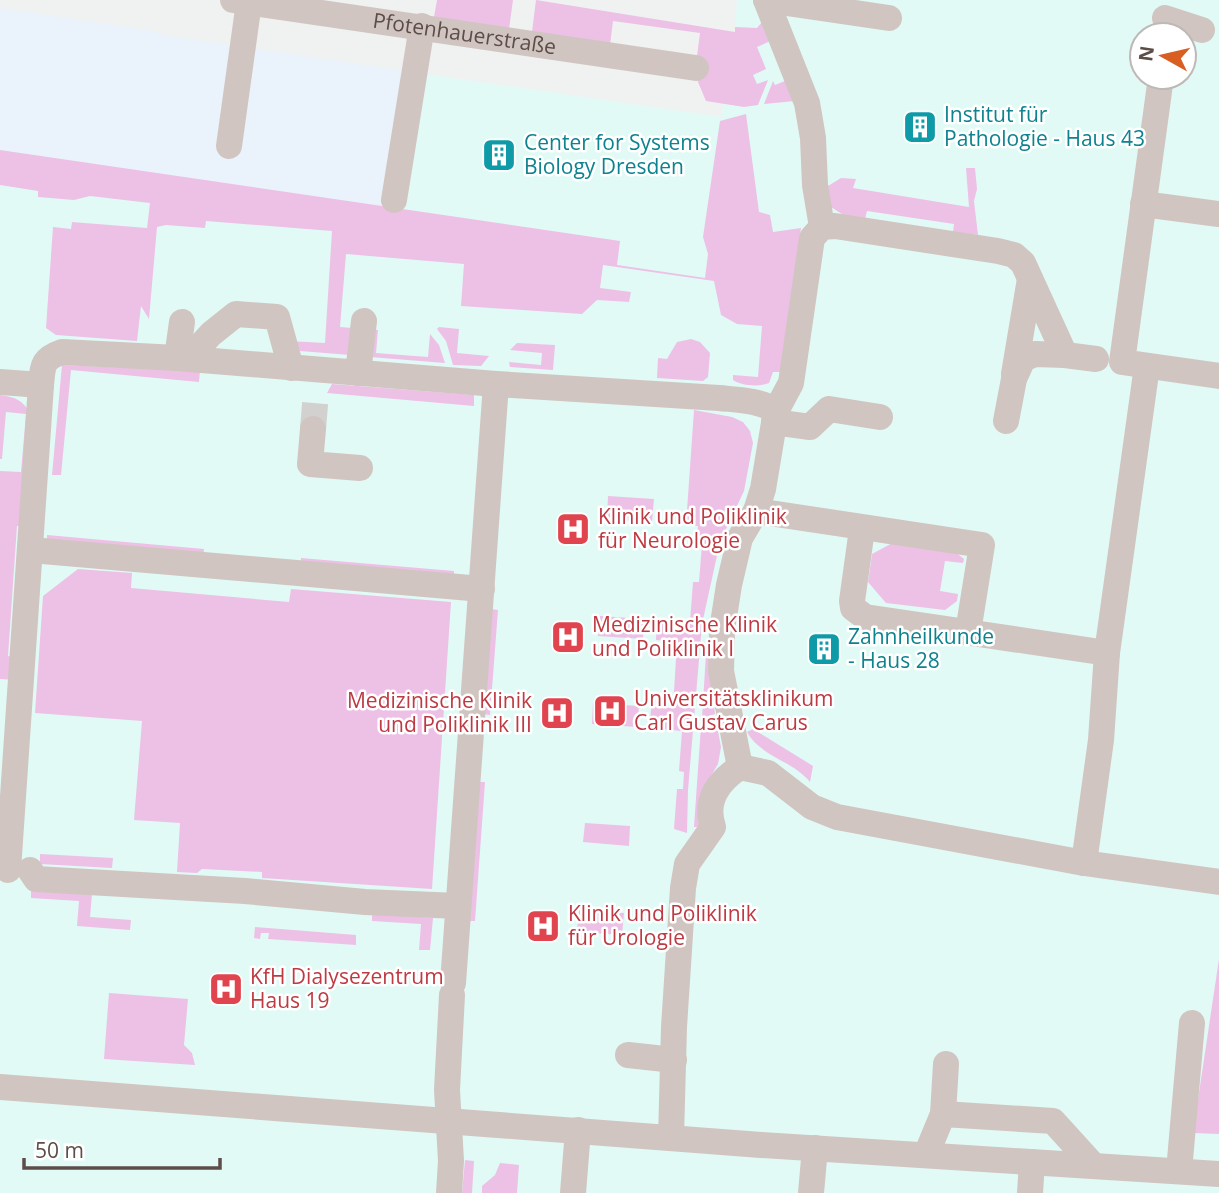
<svg xmlns="http://www.w3.org/2000/svg" width="1219" height="1193" font-family="'Open Sans',sans-serif">
  <style>
    .commercial { fill: #eaf3fb }
    .medical { fill: #e1faf6; fill-rule: evenodd }
    .green { fill: #edc0e6 }
    .lines { fill: none; stroke-linecap: round; stroke-linejoin: round }
    .minor-tunnel { stroke: #d2d1cf; stroke-width: 26; stroke-dasharray: 26 13; stroke-linecap: butt }
    .minor { stroke: #d1c5c1; stroke-width: 26 }
    .labels { text-anchor: middle; stroke-width: 5; stroke-linejoin: round; paint-order: stroke }
    .street-label { font-size: 21px; fill: #5c4d48; stroke: #fff }
    .culture-label { font-size: 21px; fill: #0d838f; stroke: #fff; text-anchor: start }
    .health-label { font-size: 21px; fill: #be3a42; stroke: #fff; text-anchor: start }
  </style>
  <rect width="100%" height="100%" fill="#eff2f1"/>
  <!-- commercial -->
  <path class="commercial" d="M0,8L152,31L163,35L404,71L381,229L0,173Z"/>
  <!-- medical -->
  <path class="medical" d="M737,0H1219V1193H0V173L380,229L404,71L721,117L735,32ZM1142,35H1184V77H1142Z"/>
  <!-- green -->
  <path class="green" d="M437,0H513L509,29L434,17Z
    M536,0L735,32V27L757,28L762,22L775,39L757,47L766,69L753,75L757,84L768,80L758,105L744,107L706,101L698,82L701,58L697,56L700,33L613,21L610,45L532,32Z
    M790,79L795,101L764,104L773,81L775,85Z
    M746,114L759,212L770,215L773,232L801,228L781,372H773L769,383C760,387 741,386 733,380V375L758,377L762,326L737,324L721,315L714,281L603,265L600,288L631,292L629,302L597,300L582,314L461,306L464,264L346,254L340,327L352,328L350,355L300,351L289,341L325,343L332,231L206,221L205,228L166,225L157,227L149,319L141,306L137,341L56,335L46,328L53,227L71,229L72,222L147,228L150,203L90,196L74,200L38,197V191L0,185V150L620,241L617,265L705,278L708,254L703,237L720,121Z
    M966,168H975L977,189L974,201L978,235L953,232L954,224L867,211L865,219L845,216L831,207L828,186L841,178L856,179L853,188L969,207Z
    M439,327L459,329L457,353L489,356L481,366L453,365L446,341L437,329Z
    M372,330H378L376,353L428,357L430,334L439,345L445,363L370,357Z
    M691,339L700,342L710,353L708,377L703,381L657,378L658,358L667,359L677,342Z
    M517,343L555,345L553,370L510,367L509,362L541,365L542,353L510,350Z
    M62,365L200,371L199,382L71,370L61,475H52Z
    M332,384L474,395V406L327,393Z
    M0,395C14,397 21,399 29,411L25,526H17L8,656L17,658L16,680L0,679V471L21,472L26,414L6,412L2,459H0Z
    M694,410L732,417L743,422L750,431L753,443L744,491L720,542L702,624L688,790L687,833L674,829L677,789H683L684,772L679,771L682,731L650,728L651,707L673,708L677,642L656,640L657,620L690,622L693,582H699L702,544L696,543L698,526L686,525Z
    M608,496L654,499L652,522L607,519Z
    M47,535L204,549L203,557L47,543Z
    M896,541L954,551L964,559L963,563L945,561L940,591L958,594L957,601L945,610L886,603L868,582L872,554Z
    M301,558L454,571V577L301,564Z
    M78,569L132,573L131,588L289,602L291,589L451,602L432,889L262,878V872L202,869L197,873L177,872L180,823L134,820L142,721L35,713L43,596Z
    M491,609L498,610L490,715L483,714Z
    M600,616L644,619L643,639L598,636Z
    M707,638H710L711,679L715,714L702,718Z
    M593,703L639,706L637,727L592,724Z
    M716,721L721,747L718,764L701,793L699,827H694L701,726Z
    M753,729L813,766L810,782C792,760 761,757 747,732Z
    M477,782H485L475,921H468Z
    M585,823L630,826L629,846L583,842Z
    M40,854L113,858L112,868L40,864Z
    M31,890L92,894L90,917L131,920L130,930L77,926L79,901L31,898Z
    M579,910L624,913L622,935L577,932Z
    M372,913L433,918L430,950H419L421,924L372,921Z
    M255,927L356,935V945L268,939L269,933H261L260,939L254,938Z
    M1219,959V1134L1193,1133Z
    M109,993L188,999L184,1045L192,1053L195,1065L104,1059Z
    M465,1160L474,1161L472,1193H462Z
    M500,1163L519,1165L517,1193H482V1186L495,1175Z"/>
  <g class="lines">
    <!-- minor-tunnel -->
    <path class="minor-tunnel" d="M313,429L316,392"/>
    <!-- minor -->
    <g class="minor">
      <path id="s1" d="M233,0L696,68"/>
      <path d="M766,0L807,103L813,138L815,185L822,227"/>
      <path d="M766,0L889,18"/>
      <path d="M1165,18L1202,30"/>
      <path d="M1161,77L1122,362L1219,376"/>
      <path d="M229,146L249,2"/>
      <path d="M394,200L422,26"/>
      <path d="M1143,204L1219,214"/>
      <path d="M177,358L182,322"/>
      <path d="M188,359L211,334L236,314L277,317L291,368"/>
      <path d="M358,373L364,321"/>
      <path d="M1014,374L1030,279"/>
      <path d="M0,382L41,385C43,365 42,359 62,352L177,358L496,384L719,398C738,400 760,400 776,411"/>
      <path d="M1006,421L1014,379L1023,359L1035,354L1065,355"/>
      <path d="M774,422L810,427L829,409L880,417"/>
      <path d="M313,429L310,464L360,468"/>
      <path d="M756,511L982,545L968,632"/>
      <path d="M862,529L852,601L853,608L865,617L1107,653"/>
      <path d="M31,550L482,589"/>
      <path d="M740,767L721,671L722,630L729,585L740,538L756,511L763,489L776,411L791,383L812,238L822,227L835,226L998,251L1014,255L1023,263L1065,355L1096,359"/>
      <path d="M1084,863L1101,740L1107,653L1147,366"/>
      <path d="M8,870L41,385"/>
      <path d="M30,870L36,879L245,891L365,902L458,906"/>
      <path d="M453,983L496,384"/>
      <path d="M628,1055L674,1060"/>
      <path d="M0,1087L761,1145L1219,1174"/>
      <path d="M943,1114L1053,1121L1093,1165"/>
      <path d="M671,1138L674,1027L683,888L687,864L713,827C704,800 719,781 740,767L768,773L812,807L837,817L1084,863L1219,882"/>
      <path d="M926,1155L943,1114L946,1064"/>
      <path d="M1179,1171L1192,1023"/>
      <path d="M449,1193L451,1161L447,1090L452,995"/>
      <path d="M573,1193L578,1130"/>
      <path d="M811,1193L815,1148"/>
      <path d="M1030,1193L1032,1162"/>
    </g>
  </g>
  <!-- icons -->
  <defs>
    <g id="building-square" transform="scale(1.75)"><rect x="-9" y="-9" width="18" height="18" rx="4" fill="#0f9aa8" stroke="#fff"/><path d="M-4-6H4V6H1V3H-1V6H-4ZM-2.5-4.3h1.7v1.8h-1.7ZM.8-4.3h1.7v1.8H.8ZM-2.5-1h1.7V.8h-1.7ZM.8-1h1.7V.8H.8Z" fill="#fff"/></g>
    <g id="hospital-square" transform="scale(1.75)"><rect x="-9" y="-9" width="18" height="18" rx="4" fill="#e0444e" stroke="#fff"/><path d="M-5-5h3v3.5h4V-5h3V5h-3V1.5h-4V5h-3Z" fill="#fff"/></g>
  </defs>
  <g fill-rule="evenodd">
    <use href="#building-square" x="920" y="127"/>
    <use href="#building-square" x="499" y="155"/>
    <use href="#hospital-square" x="573" y="529"/>
    <use href="#hospital-square" x="568" y="637"/>
    <use href="#building-square" x="824" y="649"/>
    <use href="#hospital-square" x="610" y="711"/>
    <use href="#hospital-square" x="557" y="713"/>
    <use href="#hospital-square" x="543" y="926"/>
    <use href="#hospital-square" x="226" y="989"/>
  </g>
  <g class="labels">
    <!-- street labels -->
    <g class="street-label">
      <text dy="7" stroke="none"><textPath href="#s1" startOffset="234">Pfotenhauerstraße</textPath></text>
    </g>
    <!-- culture labels -->
    <g class="culture-label">
      <text x="944" y="122">Institut für<tspan x="944" dy="24">Pathologie - Haus 43</tspan></text>
      <text x="524" y="150">Center for Systems<tspan x="524" dy="24">Biology Dresden</tspan></text>
      <text x="848" y="644">Zahnheilkunde<tspan x="848" dy="24">- Haus 28</tspan></text>
    </g>
    <!-- health labels -->
    <g class="health-label">
      <text x="598" y="524">Klinik und Poliklinik<tspan x="598" dy="24">für Neurologie</tspan></text>
      <text x="592" y="632">Medizinische Klinik<tspan x="592" dy="24">und Poliklinik I</tspan></text>
      <text x="634" y="706">Universitätsklinikum<tspan x="634" dy="24">Carl Gustav Carus</tspan></text>
      <text x="532" y="708" text-anchor="end">Medizinische Klinik<tspan x="532" dy="24">und Poliklinik III</tspan></text>
      <text x="568" y="921">Klinik und Poliklinik<tspan x="568" dy="24">für Urologie</tspan></text>
      <text x="250" y="984">KfH Dialysezentrum<tspan x="250" dy="24">Haus 19</tspan></text>
    </g>
  </g>
  <!-- north arrow -->
  <g transform="translate(1163 56) rotate(278)"><circle r="33" fill="#ffffff" stroke="#beb8b6" stroke-width="2"/>
  <path d="M0-5L12 26L0 18L-12 26Z" fill="#d95e22"/>
  <text y="-10" font-size="19" font-weight="bold" text-anchor="middle" fill="#5c4d48">N</text>
  </g>
  <!-- scale -->
  <path d="M24 1158v10h196v-10" fill="none" stroke="#5c4d48" stroke-width="3.5"/>
  <text x="35" y="1158" font-size="21" fill="#5c4d48" stroke="#ffffff" stroke-width="5" paint-order="stroke">50 m</text>
</svg>
